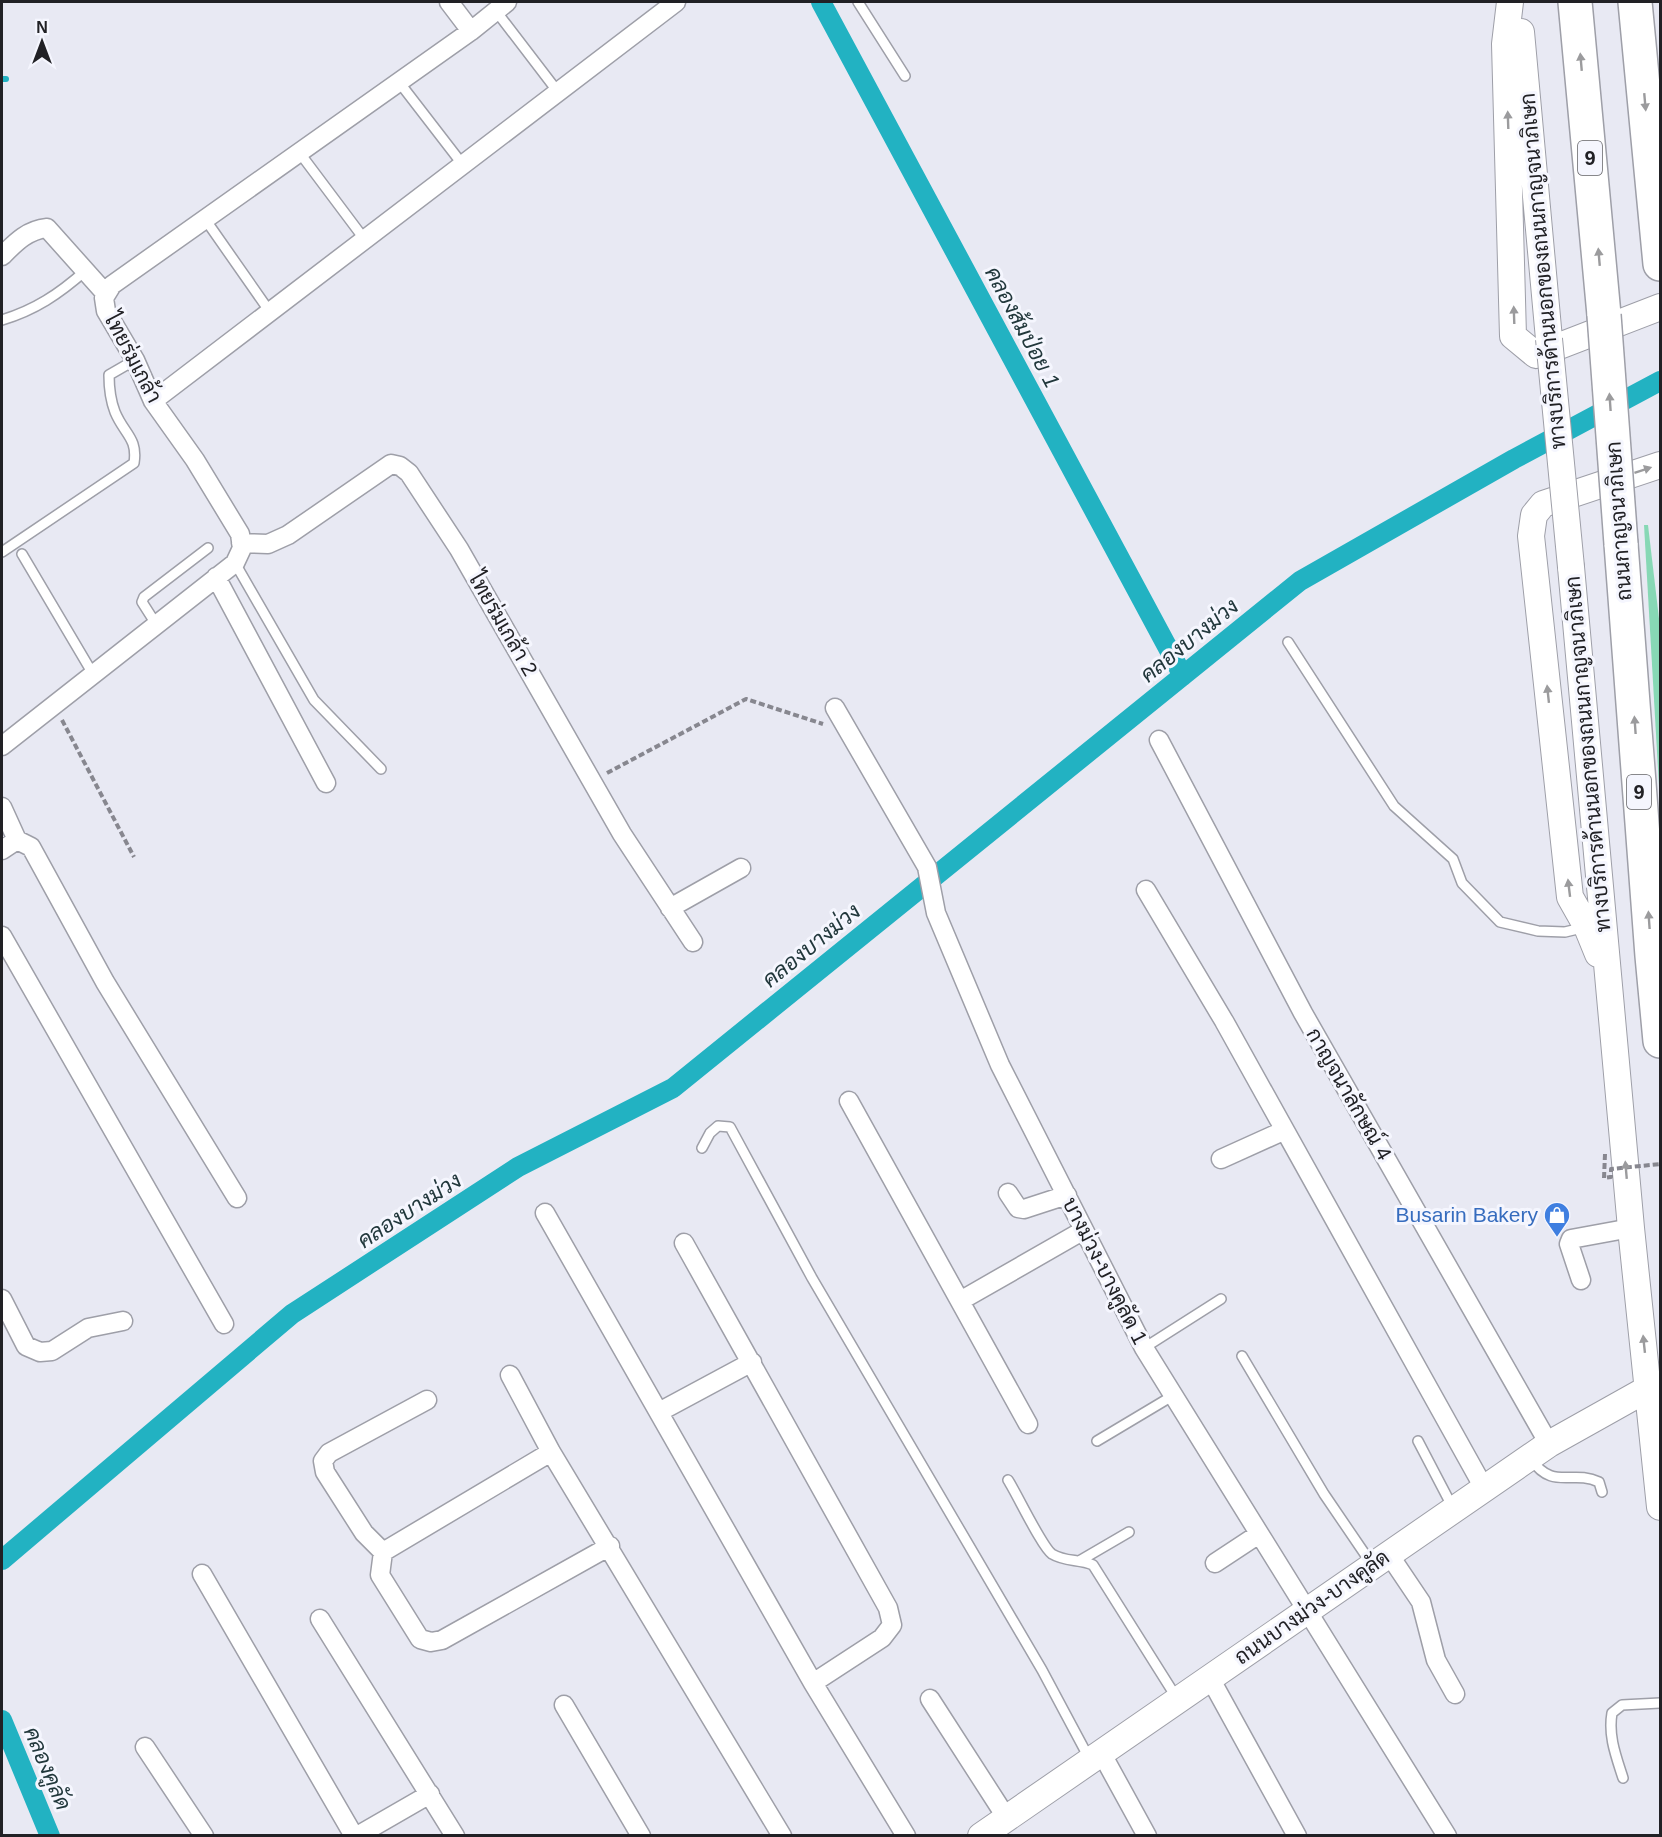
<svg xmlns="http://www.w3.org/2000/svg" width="1662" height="1837" font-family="Helvetica,Sarabun,sans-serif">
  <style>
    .green { fill: #87d8b5 }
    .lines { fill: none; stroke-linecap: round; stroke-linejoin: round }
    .stream { stroke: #22b2c2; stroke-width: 6 }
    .canal { stroke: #22b2c2; stroke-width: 20 }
    .lane-casing { stroke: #9e9fa8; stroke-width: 12 }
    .street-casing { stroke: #9e9fa8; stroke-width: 21 }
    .secondary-casing { stroke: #9e9fa8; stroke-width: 28 }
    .highway-casing { stroke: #9e9fa8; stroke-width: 36 }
    .path { stroke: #87878f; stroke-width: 4; stroke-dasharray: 6 3; stroke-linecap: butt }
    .lane { stroke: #fff; stroke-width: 9 }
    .street { stroke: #fff; stroke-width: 18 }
    .secondary { stroke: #fff; stroke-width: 26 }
    .highway { stroke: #fff; stroke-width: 33 }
    .secondary-bridge-casing { stroke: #9e9fa8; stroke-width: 28; stroke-linecap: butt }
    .highway-bridge-casing { stroke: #9e9fa8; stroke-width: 36; stroke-linecap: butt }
    .path-bridge { stroke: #87878f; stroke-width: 4; stroke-dasharray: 6 3; stroke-linecap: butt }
    .secondary-bridge { stroke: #fff; stroke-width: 26 }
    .highway-bridge { stroke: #fff; stroke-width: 33 }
    .oneway { fill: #9b9b9d }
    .labels { text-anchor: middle; stroke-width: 6; stroke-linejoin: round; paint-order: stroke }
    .shield { fill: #f5f6fe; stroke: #616166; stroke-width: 1.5 }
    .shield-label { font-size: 20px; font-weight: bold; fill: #212125 }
    .street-label { font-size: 21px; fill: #212125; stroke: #f5f6fe }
    .shop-label { font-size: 21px; fill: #366cbe; stroke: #f5f6fe; text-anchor: end }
    .water-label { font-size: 22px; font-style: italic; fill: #22383c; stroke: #f5f6fe }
  </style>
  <rect width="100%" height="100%" fill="#e8e9f3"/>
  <!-- green -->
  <path class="green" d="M1644,525H1648L1660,627V804Z"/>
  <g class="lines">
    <!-- stream -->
    <path class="stream" d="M2,79H6"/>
    <!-- canal -->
    <path class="canal" d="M821,2L1183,676
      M2,1560L292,1314L518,1167L673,1088L1300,581L1514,459L1660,381
      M2,1720L50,1836"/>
    <!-- lane casing -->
    <g class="lane-casing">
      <path id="lane" d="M858,2L905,76
        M496,11L558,92
        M399,82L463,165
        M299,152L365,240
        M205,219L270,312
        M2,320C35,310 59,294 85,271
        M2,552L134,463C138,438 124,434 115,412C110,399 109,388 109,375L135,360
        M22,554L93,674
        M235,563L314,700L381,769
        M156,624L142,602L144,597L208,548
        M1288,642L1394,806L1453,859L1462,883L1500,922L1538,931L1565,932L1586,927
        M702,1148L710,1133L718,1126L730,1127L812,1278L1042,1670L1089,1758
        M1144,1348L1221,1299
        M1242,1356L1324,1494L1371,1563
        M1097,1441L1174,1395
        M1418,1441L1453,1508
        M1531,1459C1553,1491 1572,1469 1599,1482L1602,1492
        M1008,1480C1017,1494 1042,1547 1052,1554C1065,1562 1079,1559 1093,1565L1178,1700
        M1081,1560L1129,1532
        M1623,1778C1616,1756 1608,1736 1612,1713L1622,1705L1660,1703"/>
    </g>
    <!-- street casing -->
    <g class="street-casing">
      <path id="street" d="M449,2L471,31
        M2,256C15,243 27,230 47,228L106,294
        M153,401L676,2
        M241,543L268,544L288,535L391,464L400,466L409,473L459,549L622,834L693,942
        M216,577L326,783
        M835,708L927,867L936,913L1000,1065L1144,1348L1447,1836
        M1159,740L1303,1013L1549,1444
        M2,746L235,563L242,548L240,534L195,460L153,401L135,360L106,311L104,298L112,285L471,31L507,2
        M2,807L17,840L2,850
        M17,840L31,847L105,982L237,1198
        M1146,890L1224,1021L1484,1488
        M670,908L741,868
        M2,936L224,1324
        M849,1101L1028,1424
        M1221,1159L1283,1131
        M1008,1193L1018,1208L1024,1209L1067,1195
        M545,1213L813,1683L906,1836
        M684,1243L888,1608L892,1625L882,1638L813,1683
        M1581,1280L1569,1244L1571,1239L1631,1228
        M2,1299L26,1346L40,1352L52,1351L88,1328L123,1321
        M960,1301L1084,1230
        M510,1375L551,1452L782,1836
        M427,1400L329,1453L323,1461L325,1472L364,1533L383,1552L551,1452
        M659,1412L752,1362
        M383,1552L380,1575L420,1639L431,1642L442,1640L610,1546
        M1388,1553L1421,1602L1436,1660L1455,1694
        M1215,1563L1259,1534
        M202,1574L354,1836
        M320,1619L455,1836
        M1210,1678L1297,1836
        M930,1699L1006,1817
        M564,1705L641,1836
        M145,1747L204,1836
        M1102,1754L1147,1836
        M357,1836L430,1794"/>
    </g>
    <!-- secondary casing -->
    <g class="secondary-casing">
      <path id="secondary" d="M1510,2L1505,44L1513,336L1536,355L1660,307
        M1521,32L1549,339
        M1571,567L1631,1228L1660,1507
        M1598,954L1587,927L1570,897L1531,536L1534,515L1543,504L1660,465
        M981,1836L1549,1444L1649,1388"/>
    </g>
    <!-- highway casing -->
    <g class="highway-casing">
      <path id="highway" d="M1575,2L1604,315
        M1635,2L1660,264
        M1621,544L1652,956L1660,1041"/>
    </g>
    <!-- path -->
    <path class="path" d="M62,720L134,857
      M607,773L746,699L823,724"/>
    <!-- lane -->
    <use href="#lane" class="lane"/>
    <!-- street -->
    <use href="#street" class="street"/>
    <!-- secondary -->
    <use href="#secondary" class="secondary"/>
    <!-- highway -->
    <use href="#highway" class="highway"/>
    <!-- secondary-bridge casing -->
    <g class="secondary-bridge-casing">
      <path id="secondary-bridge" d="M1549,339L1571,567"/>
    </g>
    <!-- highway-bridge casing -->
    <g class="highway-bridge-casing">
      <path id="highway-bridge" d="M1604,315L1621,544"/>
    </g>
    <!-- path-bridge -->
    <path class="path-bridge" d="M1605,1154L1604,1178L1611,1177V1169L1660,1164"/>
    <!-- secondary-bridge -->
    <use href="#secondary-bridge" class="secondary-bridge"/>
    <!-- highway-bridge -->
    <use href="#highway-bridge" class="highway-bridge"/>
  </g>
  <!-- one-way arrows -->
  <defs><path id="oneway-solid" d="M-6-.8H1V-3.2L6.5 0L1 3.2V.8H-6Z" transform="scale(1.5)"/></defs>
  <g class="oneway">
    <use href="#oneway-solid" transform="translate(1581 62) rotate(-95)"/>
    <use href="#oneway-solid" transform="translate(1645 102) rotate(85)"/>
    <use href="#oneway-solid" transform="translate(1508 120) rotate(-92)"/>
    <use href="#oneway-solid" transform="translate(1599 257) rotate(-95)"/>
    <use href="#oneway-solid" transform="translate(1514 315) rotate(-92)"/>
    <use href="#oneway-solid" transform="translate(1610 402) rotate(-94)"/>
    <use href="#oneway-solid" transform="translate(1643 470) rotate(-18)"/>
    <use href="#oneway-solid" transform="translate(1548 694) rotate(-96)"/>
    <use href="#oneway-solid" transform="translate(1635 725) rotate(-94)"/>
    <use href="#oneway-solid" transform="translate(1569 888) rotate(-97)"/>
    <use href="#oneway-solid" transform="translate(1649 920) rotate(-94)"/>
    <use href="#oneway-solid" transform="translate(1626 1170) rotate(-95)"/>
    <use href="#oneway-solid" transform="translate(1644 1344) rotate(-96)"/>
  </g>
  <!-- icons -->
  <defs>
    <g id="shop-pin" transform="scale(1.35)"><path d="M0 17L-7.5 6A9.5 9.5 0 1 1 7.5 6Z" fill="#3f7fe0" stroke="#f5f6fe"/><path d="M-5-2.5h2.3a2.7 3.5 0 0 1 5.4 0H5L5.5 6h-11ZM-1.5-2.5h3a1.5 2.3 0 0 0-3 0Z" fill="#fff"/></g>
  </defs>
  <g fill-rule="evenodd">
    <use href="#shop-pin" x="1557" y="1215"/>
  </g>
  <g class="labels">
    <!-- shield labels -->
    <g class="shield">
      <rect x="1578" y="141" width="24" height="34" rx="4.5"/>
      <rect x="1627" y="775" width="24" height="34" rx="4.5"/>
    </g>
    <g class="shield-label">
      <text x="1590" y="165">9</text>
      <text x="1639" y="799">9</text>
    </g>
    <!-- street labels -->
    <g class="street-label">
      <text transform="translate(1543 271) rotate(-95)" y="7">ทางบริการด้านนอกของถนนกาญจนาภิเษก</text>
      <text transform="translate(133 358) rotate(62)" y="7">ไทยร่มเกล้า</text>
      <text transform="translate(1619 521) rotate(-94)" y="7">ถนนกาญจนาภิเษก</text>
      <text transform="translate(503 624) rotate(60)" y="7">ไทยร่มเกล้า 2</text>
      <text transform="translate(1588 754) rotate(-95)" y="7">ทางบริการด้านนอกของถนนกาญจนาภิเษก</text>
      <text transform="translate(1349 1094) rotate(60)" y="7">กาญจนาลักษณ์ 4</text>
      <text transform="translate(1105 1271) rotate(63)" y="7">บางม่วง-บางคูลัด 1</text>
      <text transform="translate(1312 1607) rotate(-35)" y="7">ถนนบางม่วง-บางคูลัด</text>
    </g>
    <!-- shop labels -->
    <g class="shop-label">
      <text x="1538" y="1222">Busarin Bakery</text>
    </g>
    <!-- water labels -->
    <g class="water-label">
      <text transform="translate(1023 327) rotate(62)" y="8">คลองส้มป่อย 1</text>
      <text transform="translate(1189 640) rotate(-39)" y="8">คลองบางม่วง</text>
      <text transform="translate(811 945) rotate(-39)" y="8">คลองบางม่วง</text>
      <text transform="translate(409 1210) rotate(-33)" y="8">คลองบางม่วง</text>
      <text transform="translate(48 1768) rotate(67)" y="8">คลองคูลัด</text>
    </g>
  </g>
  <!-- border -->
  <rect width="1662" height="1837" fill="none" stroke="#212125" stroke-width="6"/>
  <!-- north arrow -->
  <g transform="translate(42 42)" stroke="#f5f6fe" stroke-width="4.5" paint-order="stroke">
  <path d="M0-4.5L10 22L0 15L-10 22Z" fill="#212125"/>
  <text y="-9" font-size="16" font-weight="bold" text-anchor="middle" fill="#212125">N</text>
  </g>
</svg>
